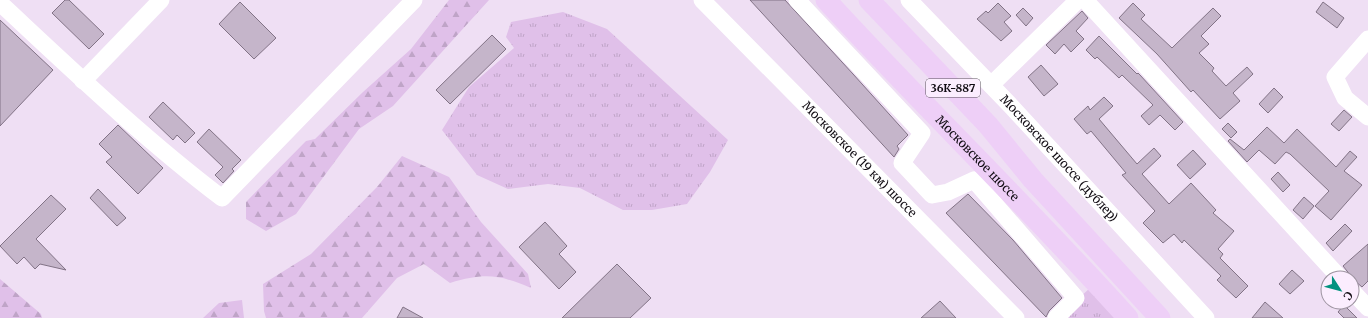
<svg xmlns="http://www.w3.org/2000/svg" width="1368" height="318" font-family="Merriweather,serif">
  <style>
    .grass { fill: url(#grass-tufts) }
    .forest { fill: url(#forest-firs) }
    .building { fill: #c5b5ca; stroke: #827386 }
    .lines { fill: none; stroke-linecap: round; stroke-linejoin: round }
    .minor { stroke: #fff; stroke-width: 17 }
    .major { stroke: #eecff7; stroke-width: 21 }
    .labels { text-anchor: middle; stroke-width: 4; stroke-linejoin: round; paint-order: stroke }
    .shield { fill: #fbedfe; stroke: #564f59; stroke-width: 1 }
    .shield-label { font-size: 11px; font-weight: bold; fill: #100b12 }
    .street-label { font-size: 12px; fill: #100b12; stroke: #fbedfe }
  </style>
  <defs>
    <pattern id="grass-tufts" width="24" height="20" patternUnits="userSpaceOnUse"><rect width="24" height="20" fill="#e0c0e9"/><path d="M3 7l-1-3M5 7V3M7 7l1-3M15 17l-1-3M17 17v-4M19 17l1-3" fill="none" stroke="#bfa4c7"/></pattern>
    <pattern id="forest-firs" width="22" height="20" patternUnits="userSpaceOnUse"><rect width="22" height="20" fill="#e0c0e9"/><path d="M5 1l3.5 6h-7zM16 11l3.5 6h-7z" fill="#bfa4c7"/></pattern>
  </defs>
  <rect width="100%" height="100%" fill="#efdff4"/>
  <!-- grass -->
  <path class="grass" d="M563,12L607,29L728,140L710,172L687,204L652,210H623L580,188L548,184L508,189L477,175L442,130L469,87L514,48L506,37L511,22Z
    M1090,288L1117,318H1057Z"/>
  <!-- forest -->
  <path class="forest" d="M449,0H489L393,106L359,129L296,214L266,231L246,219V202L306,141L315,139L363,92L411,49Z
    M402,156L449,177L481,222L528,274L531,288C498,274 484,273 450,283L424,264L397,278L362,318H266L264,311L263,284L311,254L377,187Z
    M0,279L41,314L42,318H0Z
    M242,300L244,318H203L219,303Z"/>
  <!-- building -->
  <path class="building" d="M65,0H69L104,34L89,49L52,13Z
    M750,0H785L853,74L908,135L897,146L899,149L894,157Z
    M240,2L276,38L254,59L219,24Z
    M1323,2L1344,18L1337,28L1316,12Z
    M998,3L1011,16L1004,22L1012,31L1001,41L977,19L986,11L988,13Z
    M1133,3L1145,15L1141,19L1172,48L1213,8L1221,16L1201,36L1209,44L1199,53L1214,68L1212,71L1226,86L1247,67L1253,74L1233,93L1240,101L1220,119L1193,90L1191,92L1157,54L1119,18Z
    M1023,8L1033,18L1026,26L1016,15Z
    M1082,11L1088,18L1076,31L1084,39L1071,52L1064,44L1055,54L1046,45Z
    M0,20L53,70L0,126Z
    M492,35L506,49L450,104L436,90Z
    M1099,36L1137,74L1138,73L1140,75L1183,122L1175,130L1160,115L1149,125L1141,116L1153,105L1122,75L1119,78L1097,57L1095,59L1086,50Z
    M1041,65L1058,84L1044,96L1028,77Z
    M1274,88L1283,97L1268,113L1259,104Z
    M1104,97L1113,106L1099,119L1137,164L1154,148L1161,156L1142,174L1169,204L1191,183L1216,210L1213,213L1234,231L1218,249L1223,254L1220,258L1248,286L1236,298L1217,280L1221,276L1184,240L1182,243L1174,234L1163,243L1143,223L1155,211L1122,175L1126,173L1091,131L1087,134L1074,119L1088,106L1090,110Z
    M163,102L195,133L185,143L177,135L173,140L149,117Z
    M1344,110L1352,117L1339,131L1331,124Z
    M1228,123L1237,132L1231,138L1222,129Z
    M118,125L163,168L138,194L106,162L112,157L99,144Z
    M1267,127L1284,143L1297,129L1336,167L1350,151L1357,157L1344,171L1362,185L1331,220L1315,206L1329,191L1290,154L1286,152L1275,164L1259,150L1247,162L1228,141L1230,139L1244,150Z
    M209,129L241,160L232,169L234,171L223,183L215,175L223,167L197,142Z
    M1193,150L1206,164L1190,179L1177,165Z
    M1278,172L1290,185L1283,192L1271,179Z
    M98,189L126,218L117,226L90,198Z
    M968,194L1013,240L1062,298L1049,311L1046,317L946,213Z
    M51,195L66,209L36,239L66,270L40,264L35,269L24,257L17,264L0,246Z
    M1304,197L1314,206L1303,219L1293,210Z
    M545,222L567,246L559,254L576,272L559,289L519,247Z
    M1345,224L1352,231L1333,251L1326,243Z
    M1368,244V281L1362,287L1355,281L1343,266Z
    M617,264L651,298L630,318H562Z
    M1292,270L1304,281L1290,294L1279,284Z
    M940,301L956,318H921Z
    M1265,302L1283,318H1252Z
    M1344,305L1357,318H1344L1338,312Z
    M403,307L423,318H397Z"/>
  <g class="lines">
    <!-- minor -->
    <g class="minor">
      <path id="s1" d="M702,0L1016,318"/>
      <path d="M797,0L922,133L902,163L932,195L948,192L974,180L1076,298L1056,318"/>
      <path id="s2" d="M909,0L1010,105L1206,318"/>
      <path d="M1085,0L1340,278"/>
      <path d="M0,3C72,70 143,138 222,198L414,0"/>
      <path d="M1368,39L1335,77L1345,98L1368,117"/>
      <path d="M83,81L161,0"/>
      <path d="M991,85L1078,0"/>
      <path d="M1352,291L1368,308"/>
    </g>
    <!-- major -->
    <g class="major">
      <path id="s3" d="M826,0C925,108 1030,209 1128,318"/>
      <path d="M869,0L988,125L1033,180L1160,318"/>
    </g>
  </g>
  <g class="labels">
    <!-- shield labels -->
    <rect class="shield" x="926" y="79" width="54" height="18" rx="3"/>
    <g class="shield-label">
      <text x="953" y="92">36К-887</text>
    </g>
    <!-- street labels -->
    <g class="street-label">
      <text dy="4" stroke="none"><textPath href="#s3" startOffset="219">Московское шоссе</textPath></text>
      <text dy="4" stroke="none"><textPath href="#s2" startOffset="218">Московское шоссе (дублер)</textPath></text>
      <text dy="4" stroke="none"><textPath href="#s1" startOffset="224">Московское (19 км) шоссе</textPath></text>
    </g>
  </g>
  <!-- north arrow -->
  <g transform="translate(1340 290) rotate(126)"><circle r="19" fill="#fbedfe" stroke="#9d93a0"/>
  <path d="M0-3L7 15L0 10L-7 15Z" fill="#02927f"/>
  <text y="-6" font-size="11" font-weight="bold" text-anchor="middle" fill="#100b12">С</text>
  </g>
</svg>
